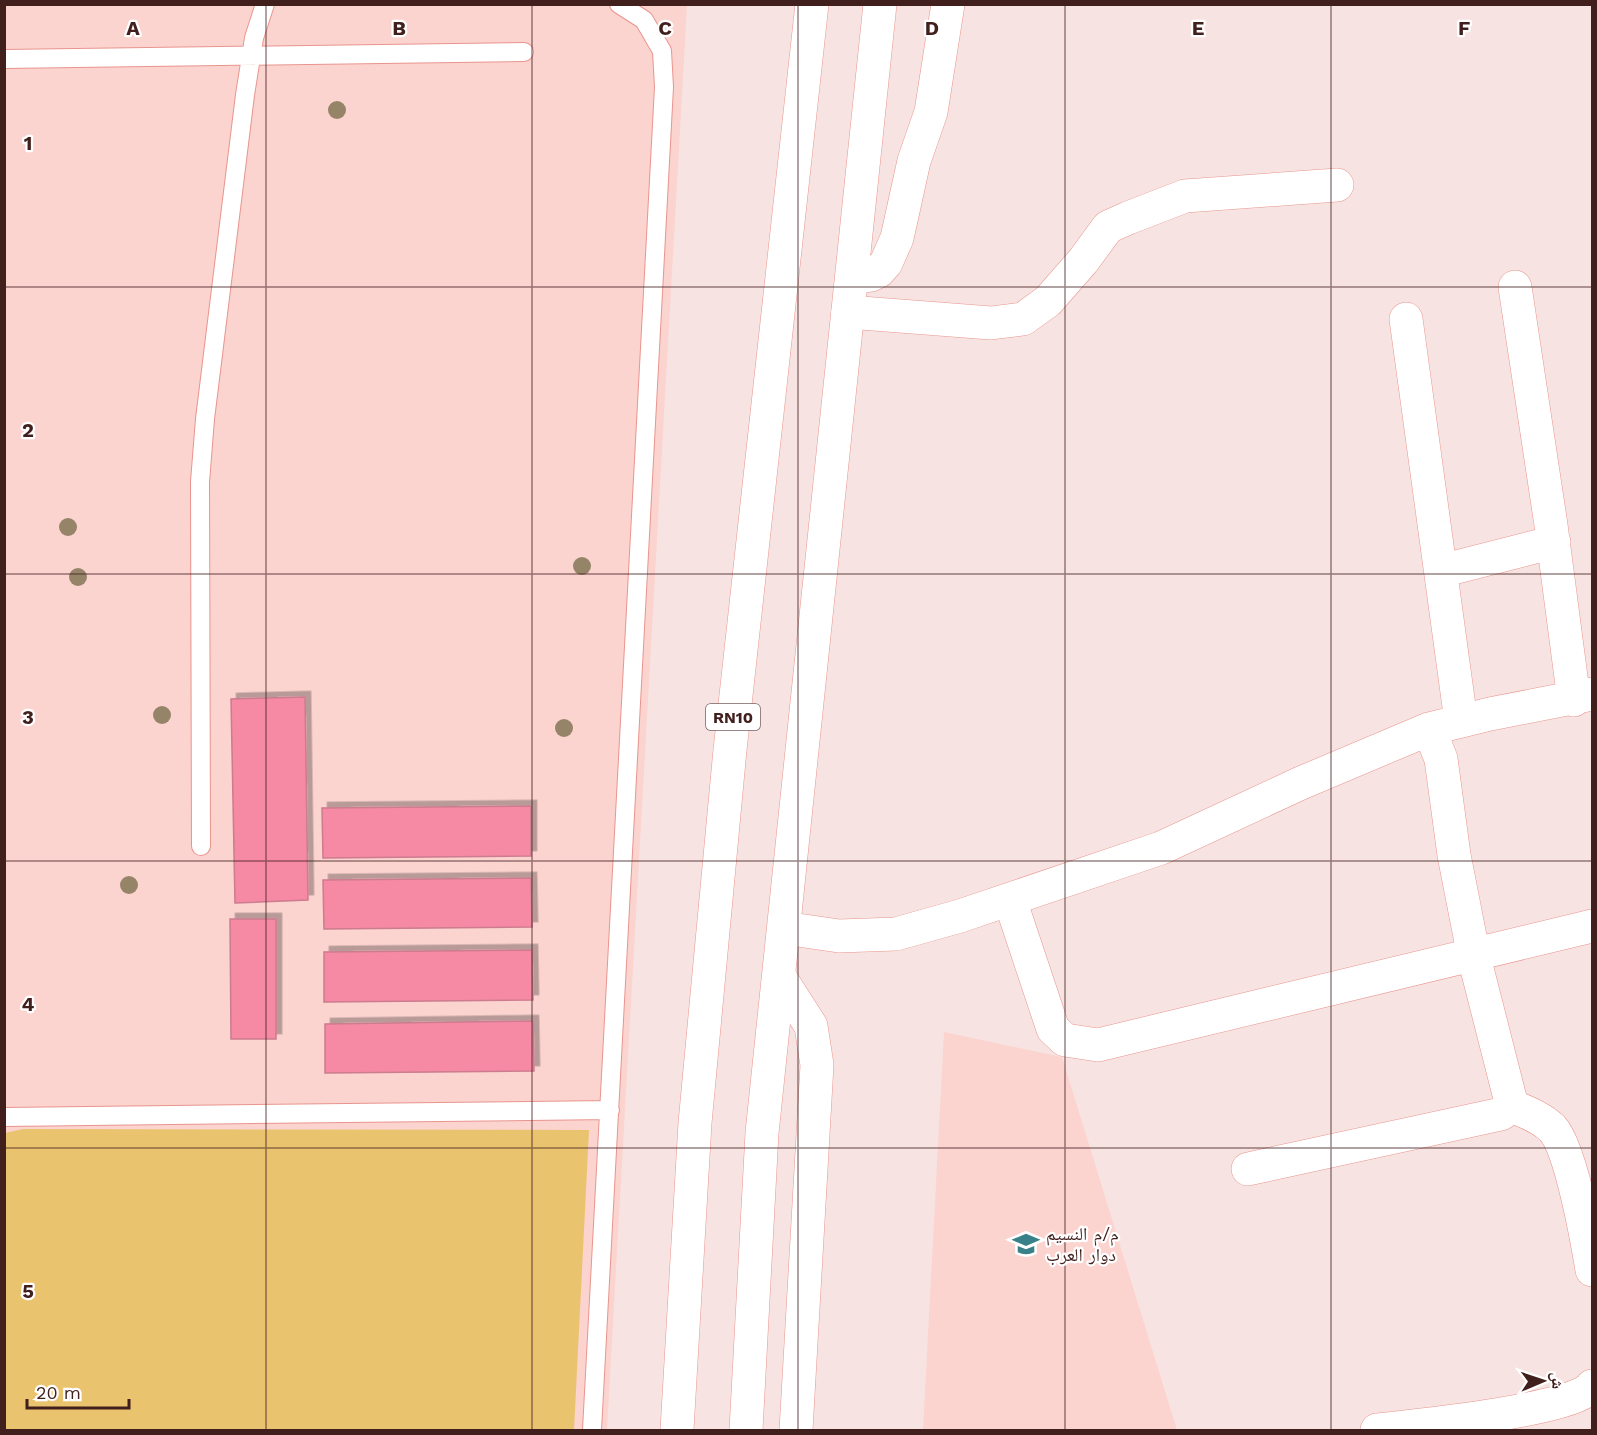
<svg xmlns="http://www.w3.org/2000/svg" width="1597" height="1435" font-family="'Work Sans','Noto Naskh Arabic',sans-serif">
  <style>
    .built { fill: #fbd3cf }
    .green { fill: #eac36f }
    .building { fill: #f68aa5; stroke: #cc7b8e; stroke-width: 1.5; filter: url(#shadow) }
    .lines { fill: none; stroke-linecap: round; stroke-linejoin: round }
    .lane-casing { stroke: #e9958e; stroke-width: 20 }
    .street-casing { stroke: #e9958e; stroke-width: 34 }
    .highway-casing { stroke: #e9958e; stroke-width: 34 }
    .lane { stroke: #fff; stroke-width: 18 }
    .street { stroke: #fff; stroke-width: 33 }
    .highway { stroke: #fff; stroke-width: 33 }
    .tree { fill: #968469 }
    .grid { fill: none; stroke: #401f1d; stroke-width: 1.5; stroke-opacity: 0.55 }
    .labels { text-anchor: middle; stroke-width: 4.5; stroke-linejoin: round; paint-order: stroke }
    .shield { fill: #fff; stroke: #796261; stroke-width: 1.5 }
    .shield-label { font-size: 16px; font-weight: bold; fill: #401f1d }
    .poi-label { font-size: 18px; fill: #401f1d; stroke: #fff; text-anchor: start }
    .grid-label { font-size: 20px; text-anchor: middle; font-weight: bold; fill: #401f1d; stroke: #fff; stroke-width: 4.5; stroke-linejoin: round; paint-order: stroke }
  </style>
  <defs>
    <filter id="shadow"><feDropShadow dx="5.5" dy="-5.5" stdDeviation="0" flood-color="#0004"/></filter>
  </defs>
  <rect width="100%" height="100%" fill="#f7e4e2"/>
  <!-- built -->
  <path class="built" d="M5,5H687L607,1430H5Z
    M944,1032L1062,1057L1177,1430H923Z"/>
  <!-- green -->
  <path class="green" d="M23,1129L589,1130L574,1430H5V1133Z"/>
  <!-- building -->
  <path class="building" d="M305,697L308,900L235,903L231,699Z
    M531,806V856L323,858L322,808Z
    M531,878L532,927L324,929L323,880Z
    M230,919H276V1039H231Z
    M532,950L533,1000L324,1002V952Z
    M533,1021L534,1071L325,1073V1024Z"/>
  <g class="lines">
    <!-- lane casing -->
    <g class="lane-casing">
      <path id="lane" d="M4,59L524,52
        M201,846L200,482L205,419L245,95L254,38L265,4
        M4,1117L610,1110
        M592,1430L664,87L662,51L644,20L619,4"/>
    </g>
    <!-- street casing -->
    <g class="street-casing">
      <path id="street" d="M852,278L871,275L879,271L886,263L897,238L914,161L931,112L948,4
        M1515,287L1551,525L1574,700
        M848,312L991,323L1023,319L1048,301L1083,261L1108,227L1128,218L1185,196L1337,185
        M1406,319L1461,721
        M1441,571L1554,542
        M1010,900L1053,1029L1065,1040L1098,1045L1592,926
        M784,928L839,936L896,934L960,916L1161,848L1301,783L1429,729L1490,714L1592,694
        M779,976L811,1026L817,1065L796,1430
        M1512,1106C1526,1112 1540,1117 1552,1128C1571,1148 1587,1240 1592,1270
        M1248,1169L1501,1114L1512,1106L1474,957L1454,855L1441,759L1429,729
        M1377,1430C1413,1426 1576,1410 1592,1386"/>
    </g>
    <!-- highway casing -->
    <g class="highway-casing">
      <path id="highway" d="M677,1430L695,1123L730,750L812,4
        M746,1430L762,1133L880,4"/>
    </g>
    <!-- lane -->
    <use href="#lane" class="lane"/>
    <!-- street -->
    <use href="#street" class="street"/>
    <!-- highway -->
    <use href="#highway" class="highway"/>
  </g>
  <!-- trees -->
  <g class="tree">
    <circle cx="337" cy="110" r="9"/>
    <circle cx="68" cy="527" r="9"/>
    <circle cx="582" cy="566" r="9"/>
    <circle cx="78" cy="577" r="9"/>
    <circle cx="162" cy="715" r="9"/>
    <circle cx="564" cy="728" r="9"/>
    <circle cx="129" cy="885" r="9"/>
  </g>
  <!-- grid -->
  <path class="grid" d="M266,4V1430M532,4V1430M798,4V1430M1065,4V1430M1331,4V1430M4,287H1592M4,574H1592M4,861H1592M4,1148H1592"/>
  <!-- icons -->
  <defs>
    <g id="school-bare" transform="scale(2.07)"><path d="M0-5L7-2L0 1L-7-2ZM-4 1L0 2.5L4 1V4Q0 6-4 4Z" fill="#398189" stroke="#fff" stroke-width="2.5" paint-order="stroke"/></g>
  </defs>
  <g fill-rule="evenodd">
    <use href="#school-bare" x="1026" y="1244"/>
  </g>
  <g class="labels">
    <!-- shield labels -->
    <rect class="shield" x="706" y="704" width="54" height="26" rx="4.5"/>
    <g class="shield-label">
      <text x="733" y="723">RN10</text>
    </g>
    <!-- poi labels -->
    <g class="poi-label">
      <text x="1046" y="1240">م/م النسيم<tspan x="1046" dy="21">دوار العرب</tspan></text>
    </g>
  </g>
  <g class="grid-label">
    <text x="133" y="35">A</text>
    <text x="399" y="35">B</text>
    <text x="665" y="35">C</text>
    <text x="932" y="35">D</text>
    <text x="1198" y="35">E</text>
    <text x="1464" y="35">F</text>
    <text x="28" y="150">1</text>
    <text x="28" y="437">2</text>
    <text x="28" y="724">3</text>
    <text x="28" y="1011">4</text>
    <text x="28" y="1298">5</text>
  </g>
  <!-- border -->
  <rect width="1597" height="1435" fill="none" stroke="#401f1d" stroke-width="12"/>
  <!-- north arrow -->
  <g transform="translate(1543 1381) rotate(88)" stroke="#ffffff" stroke-width="4.5" paint-order="stroke">
  <path d="M0-4.5L10 22L0 15L-10 22Z" fill="#401f1d"/>
  <text y="-9" font-size="16" font-weight="bold" text-anchor="middle" fill="#401f1d">ش</text>
  </g>
  <!-- scale -->
  <path d="M27 1399v9h102v-9" fill="none" stroke="#401f1d" stroke-width="3"/>
  <text x="36" y="1399" font-size="18" fill="#401f1d" stroke="#ffffff" stroke-width="4.5" paint-order="stroke">20 m</text>
</svg>
